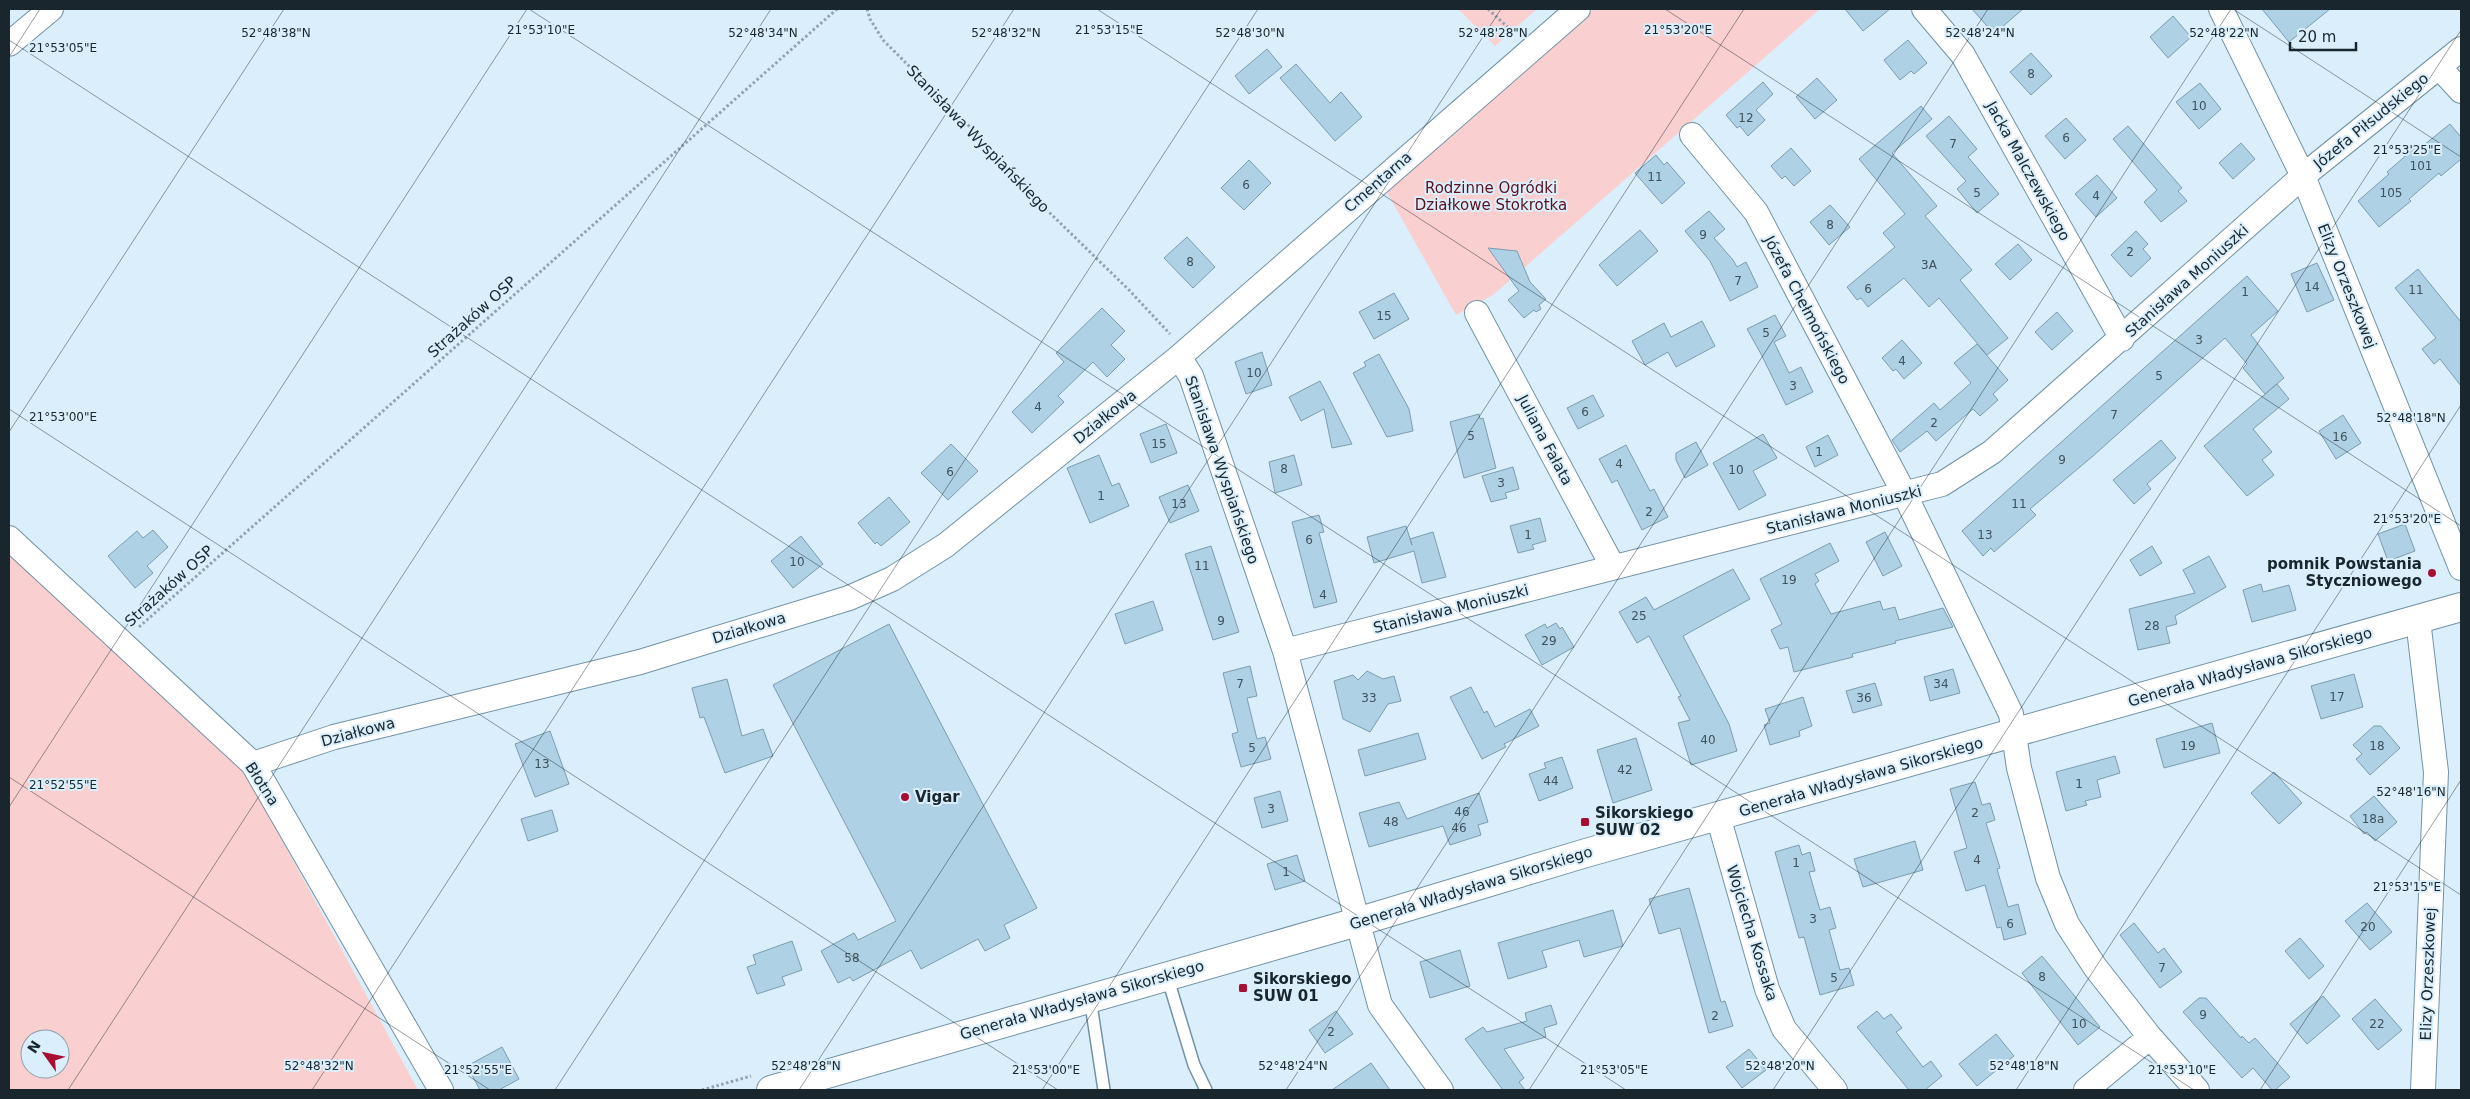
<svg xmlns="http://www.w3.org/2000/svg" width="2470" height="1099" font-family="'DejaVu Sans',sans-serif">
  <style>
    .green { fill: #facfd0; fill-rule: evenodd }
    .building { fill: #aed1e5; stroke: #7b9caf }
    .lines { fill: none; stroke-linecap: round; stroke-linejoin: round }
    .service-casing { stroke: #7292a5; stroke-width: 14 }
    .minor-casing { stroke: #7292a5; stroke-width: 26 }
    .tertiary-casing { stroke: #7292a5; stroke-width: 30 }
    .path { stroke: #91a3ae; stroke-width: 3; stroke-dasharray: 2.5 2.5; stroke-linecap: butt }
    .service { stroke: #fff; stroke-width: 11 }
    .minor { stroke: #fff; stroke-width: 24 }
    .tertiary { stroke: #fff; stroke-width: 28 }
    .ticks { fill: none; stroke: #19262e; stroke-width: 1; stroke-opacity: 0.45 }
    .poi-dot { fill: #a70e34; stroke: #daeffb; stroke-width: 2 }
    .labels { text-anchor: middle; stroke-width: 4; stroke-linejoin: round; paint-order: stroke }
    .number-label { font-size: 12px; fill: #3e515c }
    .street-label { font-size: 15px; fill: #19262e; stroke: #daeffb }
    .park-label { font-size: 15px; fill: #5b111d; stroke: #daeffb }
    .poi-label { font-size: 15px; font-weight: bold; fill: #19262e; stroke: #daeffb; text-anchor: start }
    .ticks-label { font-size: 12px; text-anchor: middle; fill: #19262e; stroke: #daeffb; stroke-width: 4; stroke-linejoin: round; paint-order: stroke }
  </style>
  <rect width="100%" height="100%" fill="#daeffb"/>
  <!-- green -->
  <path class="green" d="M1458,9H1537L1495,46Z
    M1594,9H1820L1493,295L1456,315L1385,189Z
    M9,553L246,774L418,1090H9ZM30,1039H60V1069H30Z"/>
  <!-- building -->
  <path class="building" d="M1845,9H1890L1863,31Z
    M1972,9H2023L1994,34Z
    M2262,9H2330L2289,42Z
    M2173,16L2191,37L2168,58L2150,37Z
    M1908,40L1927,63L1914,74L1911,71L1900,80L1884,60Z
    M1267,49L1282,67L1249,94L1235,76Z
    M2031,53L2052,76L2031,95L2010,72Z
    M1296,64L1330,103L1341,92L1362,117L1335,141L1280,78Z
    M1817,78L1837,100L1815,119L1796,97Z
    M1763,82L1773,94L1756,110L1765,120L1748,136L1740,126L1737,128L1726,115Z
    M2200,83L2221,109L2199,129L2176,102Z
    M1921,106L1932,119L1892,153L1937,206L1925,216L1972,270L1960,280L2008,338L1987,355L1939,298L1929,307L1904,278L1868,307L1861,298L1857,300L1847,287L1895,247L1883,233L1905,214L1859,159Z
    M1949,116L1977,149L1968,157L1999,194L1977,213L1957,189L1966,181L1926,136Z
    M2066,118L2086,140L2065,159L2045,136Z
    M2450,124L2461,137V159L2441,176L2439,173L2409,199L2411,201L2379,227L2358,201L2389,174L2387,172L2417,146L2419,149Z
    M2128,126L2182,188L2178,191L2187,201L2161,222L2144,202L2157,190L2113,139Z
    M2241,143L2255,159L2233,179L2219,163Z
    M1791,148L1811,171L1794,186L1785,176L1782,179L1771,166Z
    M1656,155L1664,165L1667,162L1685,183L1662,204L1635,173Z
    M1249,160L1271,183L1244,210L1221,188Z
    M2097,175L2117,198L2096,217L2075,194Z
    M1830,205L1850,227L1829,245L1810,222Z
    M1709,211L1725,229L1714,238L1733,260L1737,267L1746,262L1758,287L1730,301L1710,261L1685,231Z
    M1640,230L1658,251L1617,286L1599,265Z
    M2136,231L2148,244L2143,249L2151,258L2131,277L2111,255Z
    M1187,237L1215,267L1193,288L1164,258Z
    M2018,244L2032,260L2010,280L1995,264Z
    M1488,248L1517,251L1530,282L1546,299L1539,305L1541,309L1536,312L1534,310L1524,318L1508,300L1519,291Z
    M2317,263L2334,300L2307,312L2291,274Z
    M2418,269L2461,322V386L2440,359L2434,364L2422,349L2436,338L2395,288Z
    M2247,276L2278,311L2251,335L2284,378L2265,394L2243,368L2247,364L2225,338L2093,456L2030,509L2036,515L1994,552L1991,548L1983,556L1962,531Z
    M1394,293L1409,319L1374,339L1359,312Z
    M1102,308L1125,331L1111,345L1125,359L1107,377L1093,362L1058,396L1064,402L1032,433L1012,412L1064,362L1056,353Z
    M2057,312L2073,331L2052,350L2035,332Z
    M1775,315L1786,336L1774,342L1789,373L1801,367L1813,392L1786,405L1761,354L1747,329Z
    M1702,321L1715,346L1676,367L1668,352L1645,365L1632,341L1664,323L1671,337Z
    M1902,340L1922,363L1904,379L1896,369L1893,371L1882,358Z
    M1977,344L2008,380L1993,394L1998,400L1980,416L1973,409L1936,441L1927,431L1900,452L1892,440L1934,403L1940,410L1971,383L1954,363Z
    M1262,352L1272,385L1246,394L1235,362Z
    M1379,354L1409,409L1413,431L1387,437L1353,373L1366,366L1364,362Z
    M1320,381L1328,396L1352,444L1332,448L1324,409L1301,421L1289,397Z
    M2277,384L2289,399L2253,429L2272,452L2262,460L2274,475L2247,496L2204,446Z
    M1593,395L1604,416L1578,429L1567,408Z
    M1479,414L1480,419L1483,418L1496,468L1464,478L1450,422Z
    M2343,415L2361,443L2336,459L2319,431Z
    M1166,424L1177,453L1151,463L1140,434Z
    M1763,434L1777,458L1753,471L1766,495L1739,510L1713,463Z
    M1828,435L1838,455L1815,467L1806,447Z
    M2161,440L2176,458L2147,484L2151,489L2134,504L2113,480Z
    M1696,442L1708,465L1685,478L1676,460V453Z
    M951,444L978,471L948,500L921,473Z
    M1626,445L1650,491L1654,489L1668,517L1642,530L1617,480L1612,483L1599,459Z
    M1099,455L1112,486L1119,483L1129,506L1090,523L1067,468Z
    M1294,455L1302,485L1275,493L1269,462Z
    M1513,467L1519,489L1505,493L1507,498L1491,502L1482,476Z
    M1188,485L1199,511L1170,523L1159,497Z
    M889,497L910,522L881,546L877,542L875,544L858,523Z
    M1319,515L1324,532L1319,533L1337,602L1314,608L1292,522Z
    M1540,518L1546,541L1532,545L1534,549L1518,553L1510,526Z
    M2405,524L2415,551L2388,561L2378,534Z
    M1406,526L1412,545L1410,539L1433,532L1446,577L1422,583L1414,551L1374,563L1367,537Z
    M153,530L168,547L147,566L153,573L135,588L108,556L137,531L143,538Z
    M1885,532L1902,566L1883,576L1866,542Z
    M801,536L823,564L793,588L771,561Z
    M1830,543L1839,561L1815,574L1819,581L1815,584L1831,614L1880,601L1883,610L1895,607L1899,620L1943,608L1953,627L1895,641L1896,643L1852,654L1853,657L1794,672L1788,647L1780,649L1771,630L1782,624L1760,579Z
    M1211,546L1239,632L1213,640L1185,554Z
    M2152,546L2162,563L2140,576L2130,560Z
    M2209,556L2226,587L2175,616L2177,624L2166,627L2170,643L2138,650L2129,609L2195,593L2183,570Z
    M1733,569L1750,599L1683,636L1729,724L1737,751L1691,765L1678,723L1690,720L1678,697L1681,696L1649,636L1637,643L1619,612L1646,597L1654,610Z
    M2261,584L2263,592L2289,585L2296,610L2252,622L2243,590Z
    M1153,601L1163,630L1125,644L1115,614Z
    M1556,623L1560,629L1562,627L1574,647L1542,665L1525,635L1545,624L1547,628Z
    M889,624L1037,908L1004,925L1010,938L985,951L978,939L921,969L911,950L853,981L850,977L838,983L821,951L854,933L858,940L896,921L773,685Z
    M1250,666L1257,696L1247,698L1257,739L1265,737L1271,759L1241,767L1232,734L1238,732L1223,673Z
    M1953,669L1960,693L1930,701L1924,677Z
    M1367,671L1383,679L1394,676L1401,701L1388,704L1370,732L1343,719L1334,681L1353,675L1358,680Z
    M2354,674L2363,707L2321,719L2311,686Z
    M727,679L742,736L763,729L773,756L725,773L704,717L700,718L692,688Z
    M1875,683L1882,705L1853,713L1846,691Z
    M1471,687L1484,713L1487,711L1495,727L1530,709L1539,726L1504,744L1506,747L1482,759L1450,697Z
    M1803,697L1812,726L1799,731L1800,736L1770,745L1764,725L1770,723L1765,709Z
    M2212,723L2220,753L2164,768L2156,739Z
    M2374,726H2381L2400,748L2370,775L2356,759L2362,754L2353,745Z
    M550,731L569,784L535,797L515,744Z
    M1418,733L1426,759L1365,776L1358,750Z
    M1636,738L1652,790L1613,803L1597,750Z
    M2115,756L2120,773L2097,780L2101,797L2085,801L2087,805L2066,811L2056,772Z
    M1562,757L1573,788L1539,801L1529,774L1546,768L1544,763Z
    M2274,772L2302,803L2279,824L2251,793Z
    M1975,782L1982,805L1990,803L1995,820L1986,823L2000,868L1997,869L2008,907L2018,904L2026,934L2004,940L2001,927L1997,928L1985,885L1966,891L1954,852L1967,848L1950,789Z
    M1280,791L1288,821L1262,828L1254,798Z
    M1479,793L1488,822L1478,825L1481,835L1450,845L1443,826L1369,847L1359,813L1399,802L1407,819Z
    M2374,796L2397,822L2375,841L2367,832L2364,834L2350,816Z
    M552,810L558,831L528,841L521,819Z
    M1915,841L1923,870L1863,887L1854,859Z
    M1799,845L1802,855L1810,852L1815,871L1809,872L1820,910L1830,907L1836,928L1829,930L1840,970L1849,968L1854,985L1820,995L1804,937L1799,938L1775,852Z
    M1297,855L1305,881L1275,890L1267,864Z
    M1689,888L1721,1002L1725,1001L1733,1026L1709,1033L1680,928L1659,934L1649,899Z
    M2367,903L2392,932L2370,950L2345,921Z
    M1613,910L1623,946L1584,957L1579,940L1542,951L1547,967L1508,979L1498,943Z
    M2134,923L2158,953L2164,948L2182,972L2160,988L2120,935Z
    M2300,938L2324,966L2309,979L2285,951Z
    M792,941L802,970L782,977L785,985L757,994L747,967L756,964L753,955Z
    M1460,950L1470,986L1430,998L1420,962Z
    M2042,956L2100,1027L2078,1045L2022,973Z
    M2323,996L2340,1016L2307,1044L2290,1024Z
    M2199,998H2206L2241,1038L2242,1036L2249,1043L2255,1038L2290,1077L2275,1090H2272L2253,1068L2242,1078L2183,1012Z
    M2375,999L2402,1030L2378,1050L2352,1019Z
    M1551,1005L1557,1024L1544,1028L1546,1037L1504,1049L1524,1078L1519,1082L1525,1090H1503L1465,1039L1483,1027L1487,1032L1527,1021L1525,1013Z
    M1336,1011L1353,1034L1325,1053L1309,1030Z
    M1877,1011L1884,1019L1891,1014L1902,1028L1896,1032L1923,1067L1931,1061L1942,1076L1925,1090H1909L1857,1027Z
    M1996,1034L2014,1056L1977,1086L1959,1064Z
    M502,1047L519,1079L499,1090H480L467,1066Z
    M1749,1049L1766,1070L1742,1088L1726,1067Z
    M1371,1063L1390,1090H1332Z"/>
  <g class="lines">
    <!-- service casing -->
    <g class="service-casing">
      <path id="service" d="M1167,976L1194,1065L1206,1090
        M1090,998L1104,1090"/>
    </g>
    <!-- minor casing -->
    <g class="minor-casing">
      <path id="minor" d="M1924,9L1963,55L2122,339
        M2221,9L2303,176L2461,568
        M9,44L51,9
        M2439,67L2461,91
        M1692,135L1756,212L1905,495L2011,714L2019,768L2048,878L2067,924L2095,967L2150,1037L2197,1090
        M1477,313L1613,567
        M1179,357L1191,376L1285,651L1380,1005L1441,1090
        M9,538L253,764L441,1090
        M2418,620L2436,772L2423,1090
        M1285,651L1942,484L1992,452L2303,176L2461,49
        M253,764L334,737L640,662L849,598L892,579L946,545L1179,357L1578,9
        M1718,816L1767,989L1784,1029L1835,1090
        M2086,1090L2150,1037"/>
    </g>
    <!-- tertiary casing -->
    <g class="tertiary-casing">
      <path id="tertiary" d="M771,1090L1357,922L1586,853L2461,607"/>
    </g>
    <!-- path -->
    <path class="path" d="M867,9L870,19L883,40L975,132L1014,178L1129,290L1170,334
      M1488,9L1514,33
      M139,627L837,9
      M702,1090L751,1076"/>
    <!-- service -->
    <use href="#service" class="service"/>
    <!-- minor -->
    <use href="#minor" class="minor"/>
    <!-- tertiary -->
    <use href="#tertiary" class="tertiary"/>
  </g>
  <!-- ticks -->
  <path class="ticks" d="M529,9L2194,1090M1097,9L2461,895M1665,9L2461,526M2233,9L2461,157M9,40L1626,1090M9,57L40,9M9,409L1058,1090M9,432L284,9M9,777L490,1090M9,807L527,9M68,1090L771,9M312,1090L1014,9M555,1090L1258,9M799,1090L1501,9M1042,1090L1744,9M1286,1090L1988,9M1529,1090L2231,9M1773,1090L2461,30M2016,1090L2461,405M2260,1090L2461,780"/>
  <!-- markers -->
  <g class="poi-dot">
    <circle cx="2432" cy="573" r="5"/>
    <circle cx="905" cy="797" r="5"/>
    <rect x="1580" y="817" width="10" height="10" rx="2.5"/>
    <rect x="1238" y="983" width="10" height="10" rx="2.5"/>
  </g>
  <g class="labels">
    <!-- number labels -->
    <g class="number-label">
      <text x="2031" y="78">8</text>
      <text x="2199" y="110">10</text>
      <text x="1746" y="122">12</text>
      <text x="2066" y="142">6</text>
      <text x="1953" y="148">7</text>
      <text x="2421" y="170">101</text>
      <text x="1655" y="181">11</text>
      <text x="1246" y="189">6</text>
      <text x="1977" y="197">5</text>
      <text x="2391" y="197">105</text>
      <text x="2096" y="200">4</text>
      <text x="1830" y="229">8</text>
      <text x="1703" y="239">9</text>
      <text x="2130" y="256">2</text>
      <text x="1190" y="266">8</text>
      <text x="1929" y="269">3A</text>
      <text x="1738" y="285">7</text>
      <text x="2312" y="291">14</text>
      <text x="1868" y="293">6</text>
      <text x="2416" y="294">11</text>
      <text x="2245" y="296">1</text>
      <text x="1384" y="320">15</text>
      <text x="1766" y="337">5</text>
      <text x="2199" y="344">3</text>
      <text x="1902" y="365">4</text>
      <text x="1254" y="377">10</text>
      <text x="2159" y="380">5</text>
      <text x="1793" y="390">3</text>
      <text x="1038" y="411">4</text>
      <text x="1585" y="416">6</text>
      <text x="2114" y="419">7</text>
      <text x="1934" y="427">2</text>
      <text x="1471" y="440">5</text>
      <text x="2340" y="441">16</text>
      <text x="1159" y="448">15</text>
      <text x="1819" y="456">1</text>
      <text x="2062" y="464">9</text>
      <text x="1619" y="468">4</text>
      <text x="1284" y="473">8</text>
      <text x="1736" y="474">10</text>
      <text x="950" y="476">6</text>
      <text x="1501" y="487">3</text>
      <text x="1101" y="500">1</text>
      <text x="1179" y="508">13</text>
      <text x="2019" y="508">11</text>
      <text x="1649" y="516">2</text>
      <text x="1528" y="539">1</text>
      <text x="1985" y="539">13</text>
      <text x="1309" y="544">6</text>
      <text x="797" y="566">10</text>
      <text x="1202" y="570">11</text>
      <text x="1789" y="584">19</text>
      <text x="1323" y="599">4</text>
      <text x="1639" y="620">25</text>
      <text x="1221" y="625">9</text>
      <text x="2152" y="630">28</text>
      <text x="1549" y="645">29</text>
      <text x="1240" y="688">7</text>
      <text x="1941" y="688">34</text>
      <text x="2337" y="701">17</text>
      <text x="1369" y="702">33</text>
      <text x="1864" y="702">36</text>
      <text x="1708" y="744">40</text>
      <text x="2188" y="750">19</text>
      <text x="2377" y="750">18</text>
      <text x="1252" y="752">5</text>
      <text x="542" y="768">13</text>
      <text x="1625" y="774">42</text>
      <text x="1551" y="785">44</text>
      <text x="2079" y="788">1</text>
      <text x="1271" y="813">3</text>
      <text x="1462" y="816">46</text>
      <text x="1975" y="817">2</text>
      <text x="2373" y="823">18a</text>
      <text x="1391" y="826">48</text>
      <text x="1459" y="832">46</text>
      <text x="1977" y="864">4</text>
      <text x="1796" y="867">1</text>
      <text x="1286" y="876">1</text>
      <text x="1813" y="923">3</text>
      <text x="2010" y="928">6</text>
      <text x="2368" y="931">20</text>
      <text x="852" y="962">58</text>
      <text x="2162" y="972">7</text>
      <text x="2042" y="981">8</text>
      <text x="1834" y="982">5</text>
      <text x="2203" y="1019">9</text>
      <text x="1715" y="1020">2</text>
      <text x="2079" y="1028">10</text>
      <text x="2377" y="1028">22</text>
      <text x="1331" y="1036">2</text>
    </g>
    <!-- street labels -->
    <g class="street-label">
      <text transform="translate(2371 121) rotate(-39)" y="5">Józefa Piłsudskiego</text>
      <text transform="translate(978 139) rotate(46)" y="5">Stanisława Wyspiańskiego</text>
      <text transform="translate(2028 171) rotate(61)" y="5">Jacka Malczewskiego</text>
      <text transform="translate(1378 182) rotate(-41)" y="5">Cmentarna</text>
      <text transform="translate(2187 281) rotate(-42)" y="5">Stanisława Moniuszki</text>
      <text transform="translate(2347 286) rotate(68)" y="5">Elizy Orzeszkowej</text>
      <text transform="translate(1807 310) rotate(62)" y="5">Józefa Chełmońskiego</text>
      <text transform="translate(472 317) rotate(-42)" y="5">Strażaków OSP</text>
      <text transform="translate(1105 417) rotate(-39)" y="5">Działkowa</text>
      <text transform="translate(1545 440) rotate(62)" y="5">Juliana Fałata</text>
      <text transform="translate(1222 470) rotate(71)" y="5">Stanisława Wyspiańskiego</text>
      <text transform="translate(1844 510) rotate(-14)" y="5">Stanisława Moniuszki</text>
      <text transform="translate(169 586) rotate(-42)" y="5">Strażaków OSP</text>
      <text transform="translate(1451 609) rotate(-14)" y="5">Stanisława Moniuszki</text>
      <text transform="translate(749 628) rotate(-17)" y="5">Działkowa</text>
      <text transform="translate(2250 667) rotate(-16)" y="5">Generała Władysława Sikorskiego</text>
      <text transform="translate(358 732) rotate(-15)" y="5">Działkowa</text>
      <text transform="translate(1861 777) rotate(-16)" y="5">Generała Władysława Sikorskiego</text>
      <text transform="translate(262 784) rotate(57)" y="5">Błotna</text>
      <text transform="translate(1471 888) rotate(-17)" y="5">Generała Władysława Sikorskiego</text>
      <text transform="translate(1752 933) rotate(73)" y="5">Wojciecha Kossaka</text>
      <text transform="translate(2428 974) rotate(-88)" y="5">Elizy Orzeszkowej</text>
      <text transform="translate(1082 1000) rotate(-16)" y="5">Generała Władysława Sikorskiego</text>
    </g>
    <!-- park labels -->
    <g class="park-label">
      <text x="1491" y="193">Rodzinne Ogródki<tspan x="1491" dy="17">Działkowe Stokrotka</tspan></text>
    </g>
    <!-- poi labels -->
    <g class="poi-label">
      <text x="2422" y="569" text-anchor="end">pomnik Powstania<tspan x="2422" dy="17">Styczniowego</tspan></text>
      <text x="915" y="802">Vigar</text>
      <text x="1595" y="818">Sikorskiego<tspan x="1595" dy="17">SUW 02</tspan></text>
      <text x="1253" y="984">Sikorskiego<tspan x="1253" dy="17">SUW 01</tspan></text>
    </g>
  </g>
  <g class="ticks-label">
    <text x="541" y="34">21°53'10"E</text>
    <text x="1109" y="34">21°53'15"E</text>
    <text x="1678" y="34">21°53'20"E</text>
    <text x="1493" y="37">52°48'28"N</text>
    <text x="276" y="37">52°48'38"N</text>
    <text x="763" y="37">52°48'34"N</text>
    <text x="1006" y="37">52°48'32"N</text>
    <text x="1250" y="37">52°48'30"N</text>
    <text x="1980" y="37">52°48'24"N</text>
    <text x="2224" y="37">52°48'22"N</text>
    <text x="63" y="52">21°53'05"E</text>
    <text x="2407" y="154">21°53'25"E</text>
    <text x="63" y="421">21°53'00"E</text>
    <text x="2411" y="422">52°48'18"N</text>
    <text x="2407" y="523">21°53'20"E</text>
    <text x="63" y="789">21°52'55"E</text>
    <text x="2411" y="796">52°48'16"N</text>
    <text x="2407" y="891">21°53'15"E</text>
    <text x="319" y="1070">52°48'32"N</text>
    <text x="806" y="1070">52°48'28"N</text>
    <text x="1293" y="1070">52°48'24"N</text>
    <text x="1780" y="1070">52°48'20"N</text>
    <text x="2024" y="1070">52°48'18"N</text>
    <text x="478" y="1074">21°52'55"E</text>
    <text x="1046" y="1074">21°53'00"E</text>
    <text x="1614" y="1074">21°53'05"E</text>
    <text x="2182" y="1074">21°53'10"E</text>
  </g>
  <!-- border -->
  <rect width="2470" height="1099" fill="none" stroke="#19262e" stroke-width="20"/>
  <!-- north arrow -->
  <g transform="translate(45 1054) rotate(303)"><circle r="24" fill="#daeffb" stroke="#8d9fa9"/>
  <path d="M0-4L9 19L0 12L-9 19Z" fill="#a70e34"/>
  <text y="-8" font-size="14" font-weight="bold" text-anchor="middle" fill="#19262e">N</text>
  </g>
  <!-- scale -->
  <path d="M2290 42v8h66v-8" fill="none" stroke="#19262e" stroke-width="2.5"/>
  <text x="2298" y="42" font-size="15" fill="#19262e" stroke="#daeffb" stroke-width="4" paint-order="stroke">20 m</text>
</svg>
